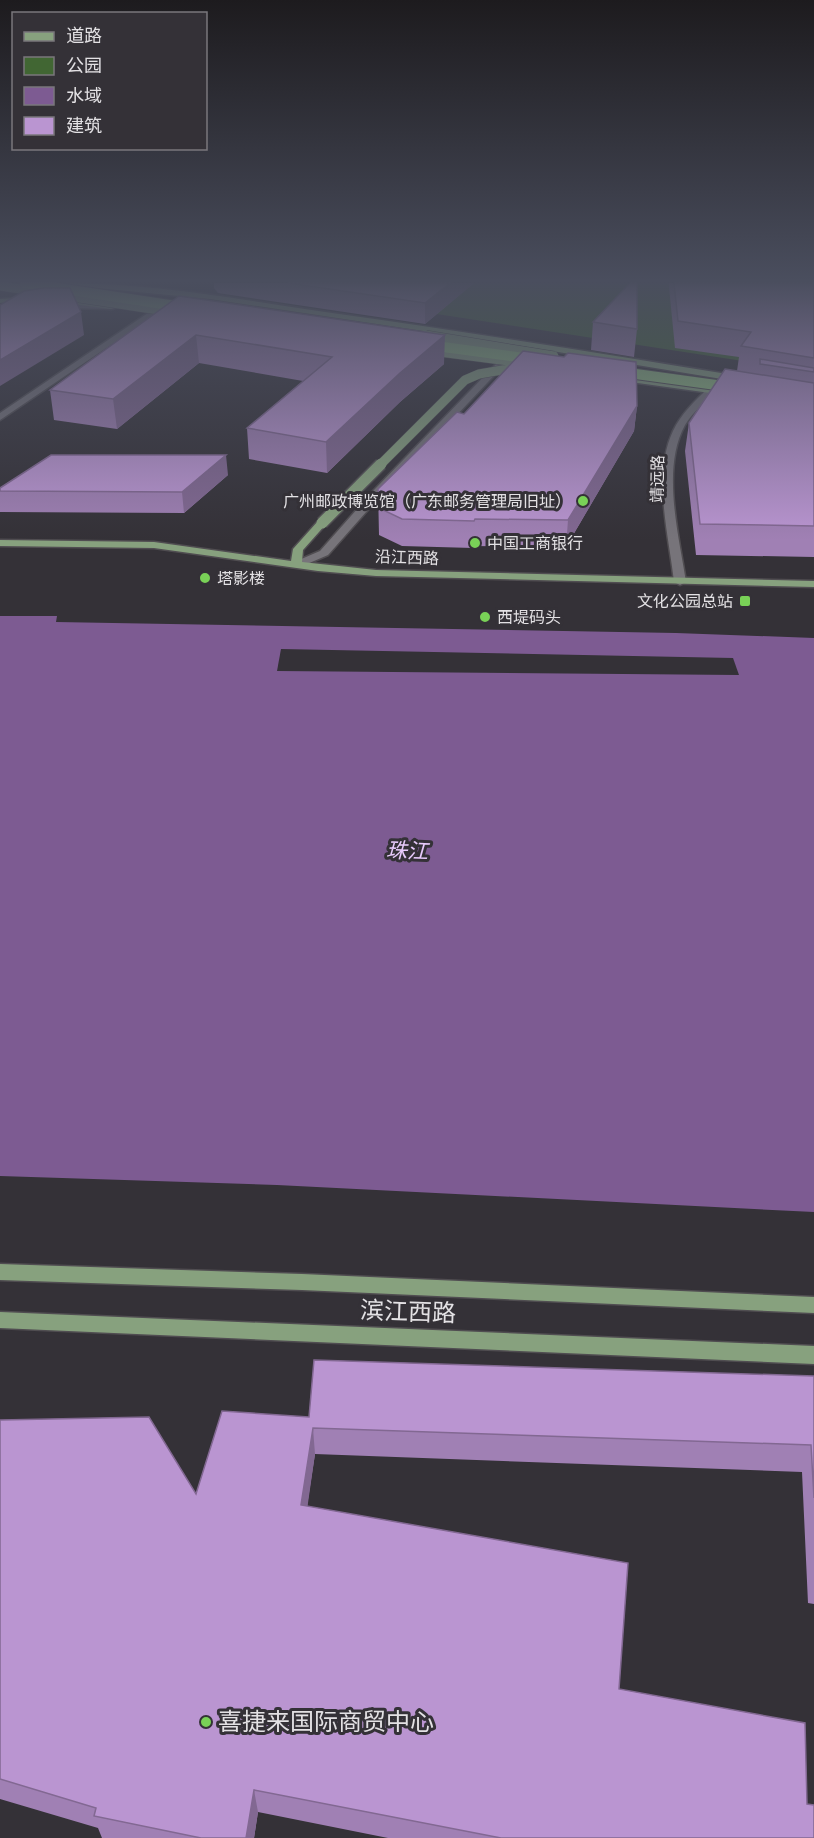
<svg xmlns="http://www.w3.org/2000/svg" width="814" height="1838" font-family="'Golos Text','Noto Sans SC',sans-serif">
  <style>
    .green { fill: #416633 }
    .water { fill: #7d5b92 }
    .pier { fill: #343137 }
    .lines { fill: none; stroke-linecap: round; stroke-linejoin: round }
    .minor-casing { stroke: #504d51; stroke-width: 3 }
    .major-casing { stroke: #504d51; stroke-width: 3 }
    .minor { fill: #77747a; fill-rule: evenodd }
    .major { fill: #87a17e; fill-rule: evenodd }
    .major-bridge-far1-casing { stroke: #504d51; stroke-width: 10; stroke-linecap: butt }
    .major-bridge-casing { stroke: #504d51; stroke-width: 14; stroke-linecap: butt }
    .highway-bridge-casing { stroke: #504d51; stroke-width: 12; stroke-linecap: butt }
    .major-bridge-far1 { stroke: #87a17e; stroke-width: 9 }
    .major-bridge { stroke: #87a17e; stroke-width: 11 }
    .highway-bridge { stroke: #91bf81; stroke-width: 10 }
    .wall { fill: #a080b4 }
    .shaded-wall { fill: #826892 }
    .building { fill: #ba95d1; stroke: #826892; stroke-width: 1.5 }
    .poi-dot { fill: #79d157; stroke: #343137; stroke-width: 2 }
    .labels { text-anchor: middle; stroke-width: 6; stroke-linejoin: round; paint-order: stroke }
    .far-street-label { font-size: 16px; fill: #e3e1e4; stroke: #343137 }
    .far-poi-label { font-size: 16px; fill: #e3e1e4; stroke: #343137; text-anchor: start }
    .water-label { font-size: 21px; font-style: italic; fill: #e8cbfc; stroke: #343137 }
    .near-street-label { font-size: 24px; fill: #e3e1e4; stroke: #343137 }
    .near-poi-label { font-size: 24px; fill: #e3e1e4; stroke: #343137; text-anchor: start }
  </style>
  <rect width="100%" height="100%" fill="#343137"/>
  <!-- green -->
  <path class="green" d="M235,283H814V372Z"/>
  <!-- water -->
  <path class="water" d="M0,616H57L56,622L676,633L814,638V1212L277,1185L0,1176Z"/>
  <!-- pier -->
  <path class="pier" d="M281,649L733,658L739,675L277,671Z"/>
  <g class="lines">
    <!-- minor casing -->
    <g class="minor-casing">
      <path id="minor" d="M56,304L113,305L117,307L113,309L59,308H56Z
        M151,311L158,313L0,420V413Z
        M498,362L505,364L382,494L328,555L300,567H292V563L320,551L374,490Z
        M708,388L715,390C705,402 693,412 685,425C661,468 679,536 686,582L680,585L674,582C669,535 652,476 673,431C681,414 695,401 708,388Z"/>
    </g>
    <!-- major casing -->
    <g class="major-casing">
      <path id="major" d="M62,283C153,283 243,300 332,313C469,332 604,354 740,376L744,379L740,382L503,343L210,299L66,285Z
        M30,297L31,299L0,303V299Z
        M54,298L111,305L115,307L111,309L57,302H54Z
        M619,375L732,390L736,393L732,396L616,380L615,378Z
        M322,520L327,523L303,550L302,562L376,570L814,581V587L376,576L318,571L154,548L0,546V540L154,542L291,561L293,549L318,521Z
        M0,1264L302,1274L814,1297V1313L302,1290L0,1280Z
        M0,1312L814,1346V1364L0,1328Z"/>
    </g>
    <!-- minor -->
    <use href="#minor" class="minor"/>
    <!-- major -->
    <use href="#major" class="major"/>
    <!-- major-bridge-far1 casing -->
    <g class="major-bridge-far1-casing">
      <path id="major-bridge-far1" d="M0,286L178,313
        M426,335L554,356
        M424,350L531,364
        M380,465L465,380L479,374L514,368"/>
    </g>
    <!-- major-bridge casing -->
    <g class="major-bridge-casing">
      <path id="major-bridge" d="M322,523L381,464"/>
    </g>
    <!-- highway-bridge casing -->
    <g class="highway-bridge-casing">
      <path id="highway-bridge" d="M25,283L189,308
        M421,344L539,360
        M614,371L738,388"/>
    </g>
    <!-- major-bridge-far1 -->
    <use href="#major-bridge-far1" class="major-bridge-far1"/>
    <!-- major-bridge -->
    <use href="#major-bridge" class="major-bridge"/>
    <!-- highway-bridge -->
    <use href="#highway-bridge" class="highway-bridge"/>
  </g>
  <!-- wall -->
  <path class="wall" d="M214,283H474L425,324L218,293L214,288Z
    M669,283H814V557L696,555L685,451L689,423L737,371L739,357L675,348L669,287Z
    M179,296L444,364L400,402L327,473L249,459L247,428L303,381L199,363L117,429L54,420L50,390Z
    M593,322L637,329L634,357L591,350Z
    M637,406L634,431L566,547L474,546L473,548L402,546L379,535L378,489L464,414Z
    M228,475L184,513L0,512V488Z
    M814,1376V1604L808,1603L802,1472L315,1454L307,1506L619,1689L807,1804L814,1838H388L258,1812L254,1838H102L98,1828L0,1799V1420L196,1494L309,1417Z"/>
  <!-- shaded-wall -->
  <path class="shaded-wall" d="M450,283H474L425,324V303Z
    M81,312L84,335L0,386V360Z
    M196,335L199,363L117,429L113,399Z
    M445,335L444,364L400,402L327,473L326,442L400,373Z
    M637,406L634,431L566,547L568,520Z
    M226,455L228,475L184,513L182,492Z
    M313,1428L315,1454L304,1531L301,1505Z
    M254,1790L258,1812L254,1838H246Z"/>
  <!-- building -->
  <path class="building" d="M288,283H450L425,303Z
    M630,283H637V329L593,322Z
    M674,283H814V358L741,346L751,332L678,321Z
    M43,288H70L81,312L0,360V305L24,291Z
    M179,296L445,335L400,373L326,442L247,428L332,357L196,335L113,399L50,390Z
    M523,351L564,357L568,353L636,362L637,406L568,520L475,519L474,521L402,519L379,508L378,489L457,412L464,414Z
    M760,359L814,368V372L760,364Z
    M725,369L814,383V526L700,524L689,423Z
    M51,455H226L182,492L0,491V488Z
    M314,1360L814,1376V1498L811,1445L313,1428L301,1505L628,1563L619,1689L805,1723L807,1804L814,1805V1838H501L254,1790L246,1838H201L94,1816L96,1808L0,1779V1420L149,1417L196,1494L222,1411L309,1417Z"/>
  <!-- sky -->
  <linearGradient id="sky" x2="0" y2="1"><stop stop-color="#1d1b1e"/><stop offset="0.52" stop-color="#4a4e5e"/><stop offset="1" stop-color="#4a4e5e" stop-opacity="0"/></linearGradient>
  <rect width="814" height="540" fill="url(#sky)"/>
  <!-- markers -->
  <g class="poi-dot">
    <circle cx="583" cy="501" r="6"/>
    <circle cx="475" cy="543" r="6"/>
    <circle cx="205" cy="578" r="6"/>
    <rect x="739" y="595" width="12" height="12" rx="3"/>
    <circle cx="485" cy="617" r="6"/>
    <circle cx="206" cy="1722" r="6"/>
  </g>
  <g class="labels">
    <!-- far-street labels -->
    <g class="far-street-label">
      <text transform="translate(657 479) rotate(-89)" y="6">靖远路</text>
      <text transform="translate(407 557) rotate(2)" y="6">沿江西路</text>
    </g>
    <!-- far-poi labels -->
    <g class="far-poi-label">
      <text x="571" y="507" text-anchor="end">广州邮政博览馆（广东邮务管理局旧址）</text>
      <text x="487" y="549">中国工商银行</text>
      <text x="217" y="584">塔影楼</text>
      <text x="733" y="607" text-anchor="end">文化公园总站</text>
      <text x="497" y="623">西堤码头</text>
    </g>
    <!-- water labels -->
    <g class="water-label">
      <text transform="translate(407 851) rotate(2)" y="7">珠江</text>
    </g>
    <!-- near-street labels -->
    <g class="near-street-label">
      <text transform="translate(408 1312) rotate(2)" y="8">滨江西路</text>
    </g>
    <!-- near-poi labels -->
    <g class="near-poi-label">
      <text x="218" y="1730">喜捷来国际商贸中心</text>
    </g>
  </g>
  <!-- legend -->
  <rect x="12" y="12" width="195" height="138" fill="#343137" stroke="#7a777c" stroke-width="1.5"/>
  <rect x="24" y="32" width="30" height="9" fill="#87a17e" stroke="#7a777c" stroke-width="1.5"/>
  <text x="66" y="42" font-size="18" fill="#e3e1e4">道路</text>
  <rect x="24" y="57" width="30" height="18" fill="#416633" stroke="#7a777c" stroke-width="1.5"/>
  <text x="66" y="72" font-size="18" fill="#e3e1e4">公园</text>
  <rect x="24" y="87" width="30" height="18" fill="#7d5b92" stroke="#7a777c" stroke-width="1.5"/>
  <text x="66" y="102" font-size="18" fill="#e3e1e4">水域</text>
  <rect x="24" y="117" width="30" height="18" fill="#ba95d1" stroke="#7a777c" stroke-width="1.5"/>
  <text x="66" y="132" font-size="18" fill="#e3e1e4">建筑</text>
</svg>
